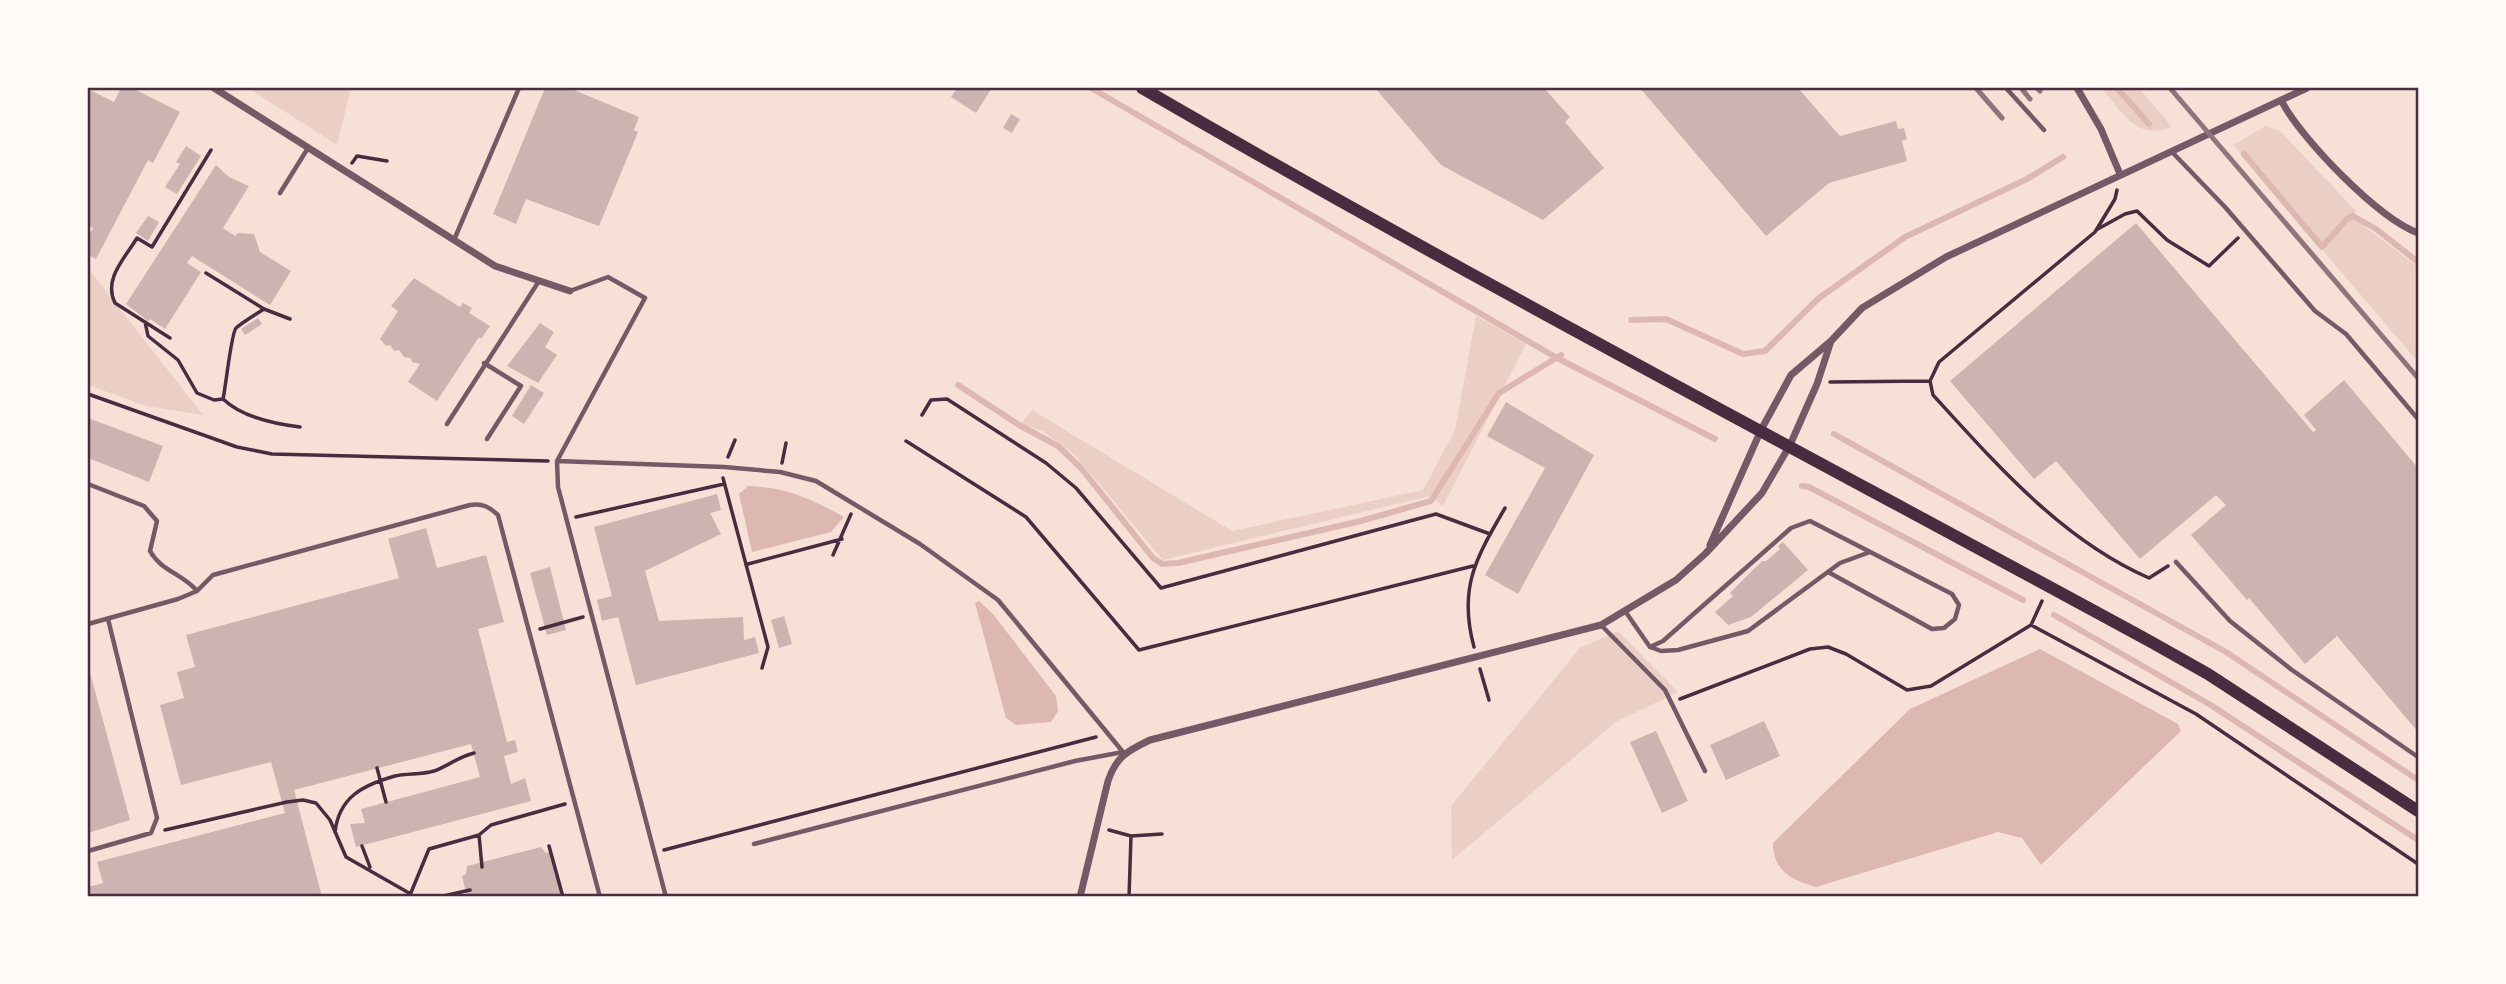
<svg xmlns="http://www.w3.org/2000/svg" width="2506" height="984" font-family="'DM Sans',sans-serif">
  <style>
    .green { fill: #ebcfc5 }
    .water { fill: #dcb8b0 }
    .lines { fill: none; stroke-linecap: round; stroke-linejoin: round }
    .stream { stroke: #dcb8b0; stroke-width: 6 }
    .building { fill: #ccb4b1 }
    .path { stroke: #4a2c40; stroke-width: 3.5 }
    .service { stroke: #755966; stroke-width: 4.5 }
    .minor { stroke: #755966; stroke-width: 7 }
    .secondary { stroke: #4a2c40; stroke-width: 12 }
    .rail { stroke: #8f747c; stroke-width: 5 }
    .neatline { fill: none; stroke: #4a2c40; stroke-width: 2.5 }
  </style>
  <rect width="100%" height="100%" fill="#f7e1d7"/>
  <!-- green -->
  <path class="green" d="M248,88H351L337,145Z
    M2101,88H2139L2172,127C2135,141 2124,113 2101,88Z
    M2266,126L2280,131L2356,211L2354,219L2418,267V362L2233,145Z
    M88,268L203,415L146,406L88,385Z
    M1476,316L1526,344L1443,506L1430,496L1163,560L1074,454L1043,431L1021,424L1032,410L1232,531L1423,490L1455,430Z
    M1618,631L1678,692L1616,722L1452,860L1451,806L1580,648Z"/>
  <!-- water -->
  <path class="water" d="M748,486C788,488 809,498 844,517L831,532L752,552L739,494Z
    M979,601L993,614L1056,696L1058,711L1051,722L1016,725L1006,718L975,603Z
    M2040,649L2178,724L2181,731L2041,865L2022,838L1998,832L1816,887C1791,880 1773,871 1773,843L1910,709Z"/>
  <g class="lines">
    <!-- stream -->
    <path class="stream" d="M1091,88L1557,358L1715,439
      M2117,88L2149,124
      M2244,154L2322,247L2347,219L2353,216L2376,229L2418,262
      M1631,320L1666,319L1743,354L1765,351L1819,298L1905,237L2027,179L2063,157
      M958,385L1019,425L1058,446L1081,468L1153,558L1162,564L1178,563L1361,521L1431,501L1499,393L1561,355
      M1834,434L2226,652L2418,780
      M1802,486L1809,487L2023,600
      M2054,615L2209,704L2418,840"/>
  </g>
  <!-- building -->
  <path class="building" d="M121,88H132L180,112L153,163L148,160L96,259L88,255V238L93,228L88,225V89L114,102Z
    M545,88H569L639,117L634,130L638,132L599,226L526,199L516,224L493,214Z
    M957,88H992L976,113L951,97Z
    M1375,88H1544L1570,117L1565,122L1604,168L1543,220L1441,165Z
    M1640,88H1798L1840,136L1896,121L1898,129L1904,128L1907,139L1902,141L1907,161L1829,183L1766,236Z
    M1011,114L1020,119L1012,133L1003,128Z
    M186,146L201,156L177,194L165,187L180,164L176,162Z
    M216,165L229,177L249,186L223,228L235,236L238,233L254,234L260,252L291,271L270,305L192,256L187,263L201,272L165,329L150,319L148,321L126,304Z
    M148,216L159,222L148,241L136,233Z
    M2136,223L2313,432L2316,430L2304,415L2344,380L2418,468V732L2337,636L2305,664L2249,598L2247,600L2191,535L2226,505L2216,495L2140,559L2056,461L2034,479L1950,381Z
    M414,278L460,307L463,303L472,308L469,313L490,326L481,339L479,337L437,401L408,382L420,364L412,362L411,358L404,357L399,350L394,351L390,345L386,346L380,339L398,311L391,306Z
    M258,318L262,324L245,335L241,329Z
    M540,323L554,332L545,347L557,355L538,383L507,366Z
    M531,385L544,393L524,424L512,416Z
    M1506,402L1594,455L1518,594L1485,575L1545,468L1487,436Z
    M88,418L163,446L149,482L88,458Z
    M717,494L721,510L710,513L721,534L645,571L659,621L743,617L744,640L755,637L759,653L636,685L618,617L602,621L597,600L612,596L594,527Z
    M426,528L437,568L486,555L504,622L478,629L507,742L515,740L518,752L504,756L511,784L525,778L531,801L356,847L350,824L365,823L361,809L480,777L471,744L294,790L322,897H210L209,894L199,897H89L88,887L103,883L97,862L285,813L271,762L181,785L160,705L184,698L177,672L195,667L186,635L399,578L388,539Z
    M1783,542L1808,570L1751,617L1728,625L1715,612L1733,596L1730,593L1762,561H1766L1780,549L1778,546Z
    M550,567L566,630L547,635L530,573Z
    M784,616L792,644L779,648L771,620Z
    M88,665L130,820L88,833Z
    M1764,721L1780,756L1726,780L1710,745Z
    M1656,731L1688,801L1662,813L1630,742Z
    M541,847L546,853L551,852L562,897H467L462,876L466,874L467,866Z"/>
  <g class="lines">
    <!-- path -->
    <path class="path" d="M352,163L357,156L387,161
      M2117,190L2115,199L2095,232L1939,362L1930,381L1933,395C1996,464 2062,540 2149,578L2168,566
      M2096,230L2125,214L2137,211L2167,240L2209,266L2238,238
      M206,273L264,309L290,319
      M264,309C255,315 244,321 236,328C231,334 226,386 223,399C242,417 274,424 300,427
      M145,322L148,336L178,360L197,393L214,400L223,399
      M170,338L115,303C103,279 125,258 137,238L152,247L211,150
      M1830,382L1930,381
      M88,394L237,447L272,454L548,461
      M922,415L931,400L947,399L1046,463L1076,488L1161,588L1436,514L1490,534
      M906,441L1026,517L1139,650L1473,566
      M728,457L735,440
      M782,463L786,443
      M723,478L768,647L762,668
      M576,517L724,484
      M833,555L851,514
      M748,564L842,539
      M2031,625L2196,714L2418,864
      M540,629L583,617
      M1474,647C1458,588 1476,558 1505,508
      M1480,669L1489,700
      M1680,699L1810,649L1828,647L1846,654L1907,690L1931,686L2031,625L2042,601
      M377,768L386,802
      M165,830L287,802L303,800L316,803L330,820L346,857L416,897
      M1109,830L1131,836L1162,834
      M335,832C339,797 363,785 395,776C408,773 421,775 434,771C448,766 458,757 474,753
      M479,835L482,867
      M362,846L370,867
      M549,846L563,897
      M664,850L1096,737
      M410,895L429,849L479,835L491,825L565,804
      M439,897L470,890
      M1129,897L1131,836"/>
    <!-- service -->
    <path class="service" d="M2006,88L2044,130
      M2172,152L2225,207L2315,311L2346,334L2418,419
      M280,193L308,148
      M454,240L519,88
      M570,291L608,277L645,298L557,461L558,487L666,897
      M484,363L521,386L487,439
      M447,424L539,281
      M557,461L724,467L780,472L816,481L920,544L998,600L1123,752
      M88,484L144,506L157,521L150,551C161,571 183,574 197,591
      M2176,562L2230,621L2292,670L2418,757
      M1625,611L1650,647L1661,651L1678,650L1748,631L1840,563L1870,552
      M88,624L178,599L197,591L213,575L470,505C483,503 489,507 498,515L600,897
      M1601,625L1665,690L1705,771
      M1650,647L1663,641L1791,528L1810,521L1952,594L1959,605L1955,619L1944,628L1932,629L1828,572
      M754,844L1075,761L1123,752
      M88,851L151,833L157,818L108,619"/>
    <!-- minor -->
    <path class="minor" d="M214,88L495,266L570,291
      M2077,88L2101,129L2120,174
      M2281,100C2301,139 2378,218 2418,233
      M1710,545L1761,430L1791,375L1831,341L1862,308L1946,257L2307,88
      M1080,897L1108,781C1116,757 1127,751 1150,740L1601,625L1676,580L1706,553L1762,493L1790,445L1817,384L1831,341"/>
    <!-- secondary -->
    <path class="secondary" d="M1142,88C1474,281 1815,459 2153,643L2208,674L2418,811"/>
    <!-- rail -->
    <path class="rail" d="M1976,88L2002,118
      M2021,88L2030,99
      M2037,88L2040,91
      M2170,88L2418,378"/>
  </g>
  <!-- border -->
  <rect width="2506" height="984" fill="none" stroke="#fffaf5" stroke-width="178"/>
  <rect x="89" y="89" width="2328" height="806" class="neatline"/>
</svg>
